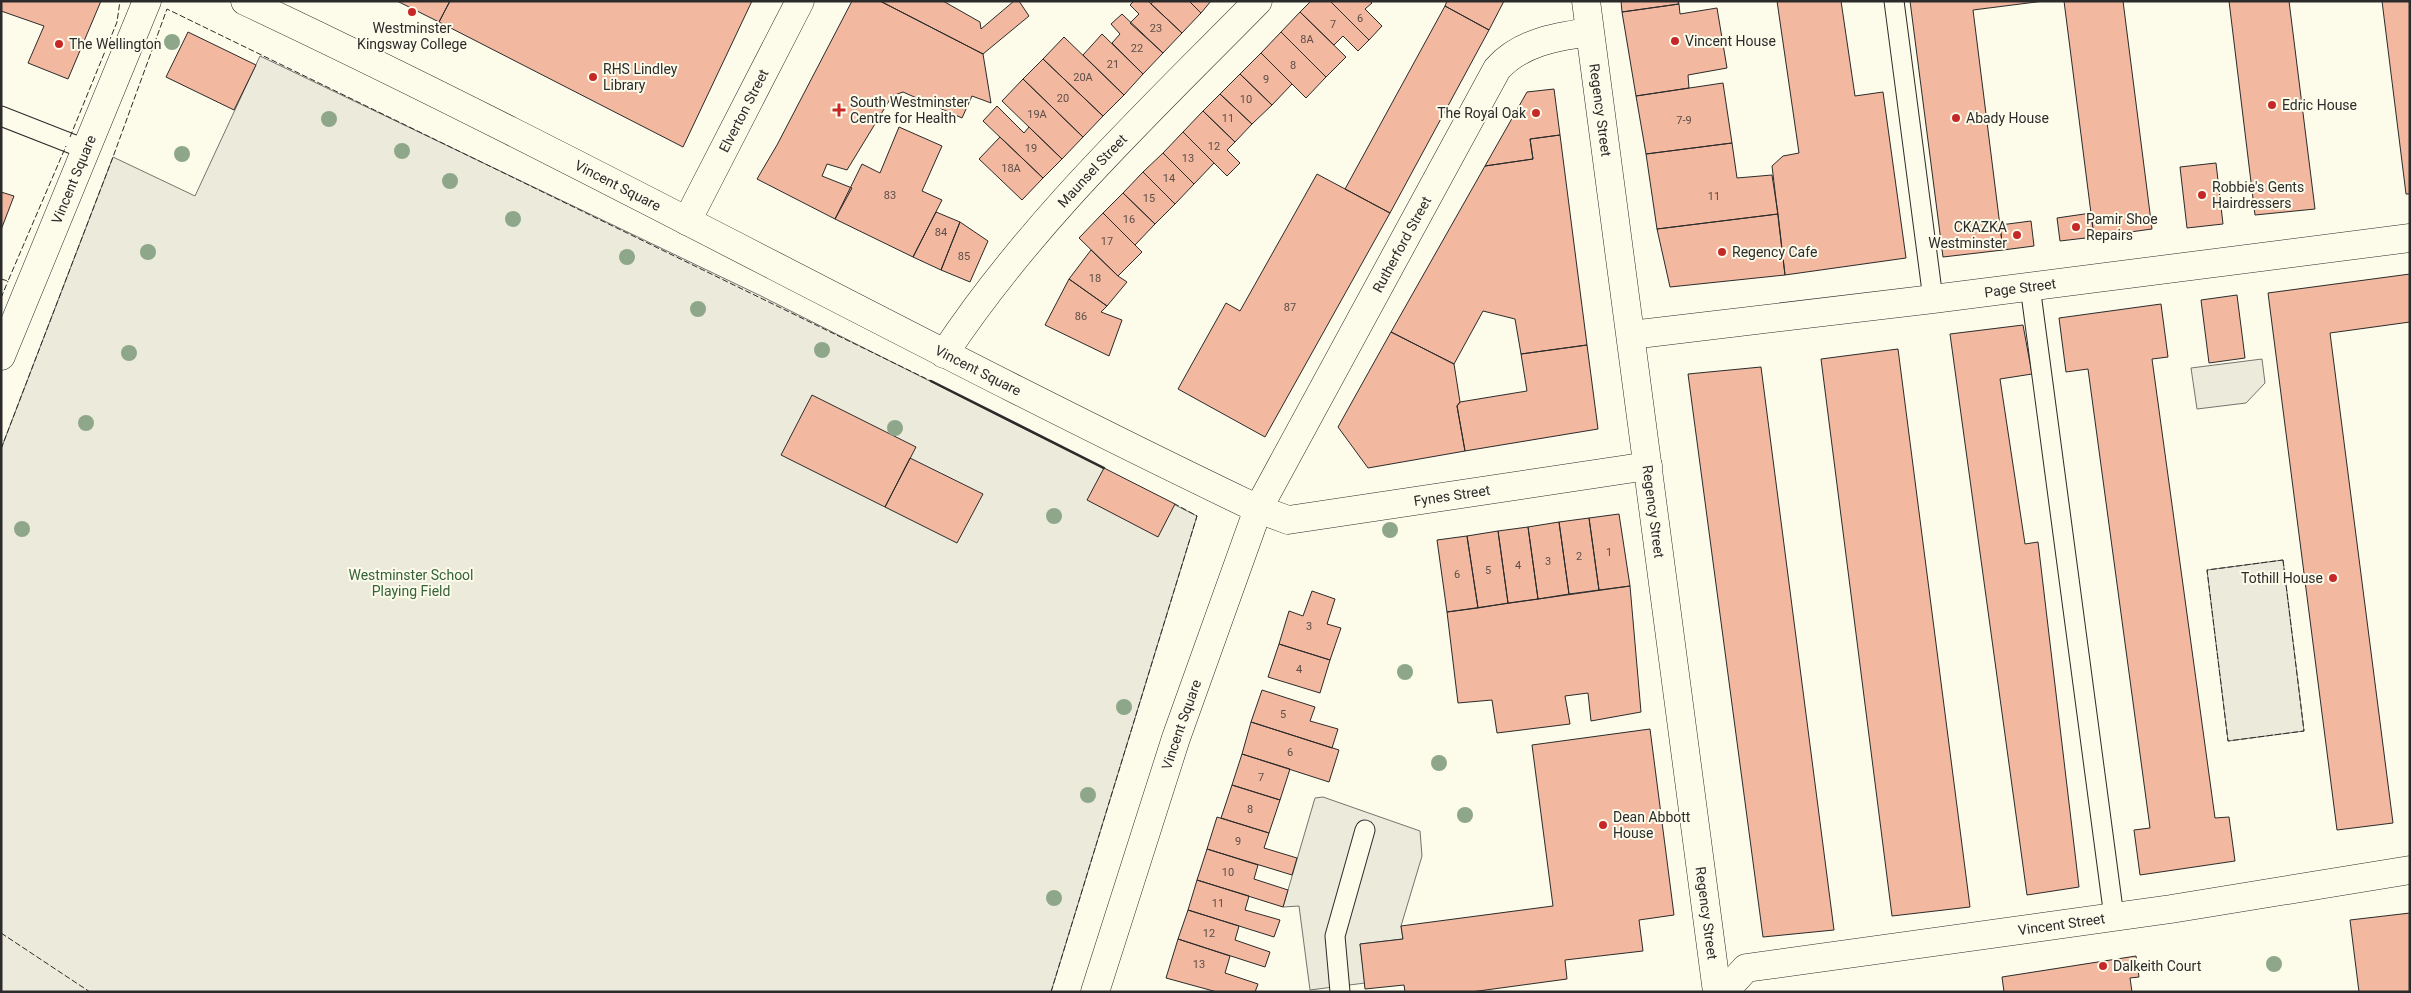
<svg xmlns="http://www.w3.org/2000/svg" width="2411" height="993" font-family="Roboto,sans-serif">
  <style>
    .green { fill: #ecebdb; stroke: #74746e }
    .parking { fill: #eceadb; stroke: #74746e }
    .building { fill: #f2b8a0; stroke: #2b2b2b }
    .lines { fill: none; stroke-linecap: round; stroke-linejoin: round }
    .lane-casing { stroke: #2b2b2b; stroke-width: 21 }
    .street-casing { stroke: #2b2b2b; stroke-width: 29 }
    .lane { stroke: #fdfbea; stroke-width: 19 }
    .street { stroke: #fdfbea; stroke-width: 28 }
    .fence { stroke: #2b2b2b; stroke-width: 1; stroke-dasharray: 6 2.5; stroke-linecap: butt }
    .wall { stroke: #2b2b2b; stroke-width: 2.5 }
    .tree { fill: #8ea78a }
    .poi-dot { fill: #c62828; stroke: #fdfbea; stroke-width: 2 }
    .labels { text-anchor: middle; stroke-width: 4; stroke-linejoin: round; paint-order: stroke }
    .number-label { font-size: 11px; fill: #5d4e48 }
    .poi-label { font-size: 14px; fill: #2b2b2b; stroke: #fdfbea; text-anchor: start }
    .street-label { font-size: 14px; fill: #2b2b2b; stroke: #fdfbea }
    .park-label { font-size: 14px; fill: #34623c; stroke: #fdfbea }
  </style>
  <rect width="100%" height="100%" fill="#fdfbea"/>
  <!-- green -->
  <path class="green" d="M260,56L759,295L1197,516L1051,992H1V449L113,157L195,196Z
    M2262,359L2265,383L2246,403L2197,409L2191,368Z
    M2283,560L2304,731L2228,741L2207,570Z"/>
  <!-- parking -->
  <path class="parking" d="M1323,797L1420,831L1422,856L1401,926L1403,939L1360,944L1365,983L1310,990L1299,906L1283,907L1315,798Z"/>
  <!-- building -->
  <path class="building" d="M1,1H101L68,79L28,63L44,26L1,11Z
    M397,1H450L439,22Z
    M450,1H752L683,147L439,22Z
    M852,1H880L983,54L991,103L972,96L962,118L903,92L892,96L847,170L827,164L822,176L852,188L835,219L757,179L777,145Z
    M880,1H943L980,22L981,29L1014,1H1019L1029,16L983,54Z
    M1134,1H1148L1182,33L1163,53L1130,23L1139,14L1130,5Z
    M1153,1H1189L1201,13L1182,33L1151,4Z
    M1189,1H1211L1201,13Z
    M1311,1H1330L1369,40L1358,51L1343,36L1334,45L1300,12Z
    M1330,1H1370L1372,3L1365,9L1382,26L1369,40Z
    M1447,1H1504L1489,30L1445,6Z
    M1621,1H1678L1679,4L1622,12Z
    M1777,1H1841L1855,96L1883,92L1906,258L1785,275L1772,166L1783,156L1799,153Z
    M1910,1H2044L1973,10L2003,250L1943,257Z
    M2064,1H2123L2152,229L2094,237Z
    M2229,1H2289L2315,209L2255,215Z
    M2382,1H2410V194H2406Z
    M1679,4L1680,14L1717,8L1727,68L1688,75L1689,88L1636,96L1622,12Z
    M1445,6L1489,30L1390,213L1345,189Z
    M1300,12L1346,57L1326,77L1281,32Z
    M1122,14L1163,53L1143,74L1112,43L1120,34L1111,24Z
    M188,32L256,65L234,110L166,77Z
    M1281,32L1326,77L1306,98L1261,53Z
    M1102,34L1143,74L1124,95L1083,55Z
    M1064,37L1124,95L1103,116L1043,59Z
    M1261,53L1292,84L1272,105L1240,74Z
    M1043,59L1103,116L1083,137L1023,79Z
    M1240,74L1272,105L1252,124L1220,94Z
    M1023,79L1083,137L1062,159L1002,101Z
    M1723,83L1732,143L1646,154L1636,96Z
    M1554,89L1560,135L1530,139L1533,159L1485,166L1527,92Z
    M1220,94L1252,124L1235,142L1203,111Z
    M997,106L1024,133L1029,127L1062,159L1043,178L983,121Z
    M1203,111L1235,142L1227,150L1240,163L1227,176L1183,132Z
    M899,127L942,146L922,191L942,200L913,257L835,219L862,164L880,173Z
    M1183,132L1214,163L1194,184L1163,153Z
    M1560,135L1587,345L1521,354L1515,319L1483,311L1454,364L1391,332L1485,166L1533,159L1530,139Z
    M1000,137L1043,178L1022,200L979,159Z
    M1732,143L1737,178L1772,175L1778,214L1657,229L1646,154Z
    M1163,153L1194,184L1175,204L1143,172Z
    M2216,163L2223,224L2187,228L2180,167Z
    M1143,172L1175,204L1155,224L1123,193Z
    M1317,174L1390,213L1265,437L1178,389L1226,303L1240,311Z
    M1,192L14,196L1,230Z
    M1123,193L1155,224L1135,245L1103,213Z
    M936,212L960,222L941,270L913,257Z
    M1103,213L1142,252L1118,276L1079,238Z
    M2091,213L2094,237L2060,241L2057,218Z
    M1778,214L1785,275L1670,287L1657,229Z
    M2031,221L2034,246L2003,250L2000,225Z
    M960,222L988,241L970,282L941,270Z
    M1091,250L1118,276L1127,282L1107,306L1069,279Z
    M2410,274V322L2330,333L2393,823L2337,830L2268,293Z
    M1069,279L1107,306L1101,312L1122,320L1109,356L1045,325Z
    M2237,295L2245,358L2209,363L2201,300Z
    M2161,304L2168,357L2152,359L2215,818L2229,817L2235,861L2140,875L2134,830L2150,828L2088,369L2066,372L2059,318Z
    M2023,325L2032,374L2000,379L2025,544L2038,542L2079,887L2027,895L1950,334Z
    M1391,332L1454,364L1460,402L1457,406L1465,451L1368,468L1338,427Z
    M1587,345L1598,429L1465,451L1457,406L1460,402L1527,391L1521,354Z
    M1898,349L1970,907L1892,916L1821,359Z
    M1761,367L1834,930L1763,937L1688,374Z
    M812,395L916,447L885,507L781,455Z
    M910,458L983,494L957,543L885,507Z
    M1104,468L1175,504L1158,537L1087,500Z
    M1619,514L1630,586L1599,590L1589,518Z
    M1589,518L1599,590L1569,594L1559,522Z
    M1559,522L1569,594L1538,599L1528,527Z
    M1528,527L1538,599L1508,603L1498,531Z
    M1498,531L1508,603L1478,608L1467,536Z
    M1467,536L1478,608L1447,612L1437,540Z
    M1630,586L1641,712L1591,721L1588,693L1565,696L1570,724L1497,733L1492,700L1458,703L1447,612Z
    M1312,591L1335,599L1327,624L1341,628L1330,660L1279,644L1289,611L1303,616Z
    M1279,644L1330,660L1320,693L1268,677Z
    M1262,690L1315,707L1310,721L1338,729L1332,748L1251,722Z
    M1251,722L1339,750L1329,782L1242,754Z
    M1650,729L1674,915L1639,920L1643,951L1565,960L1567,979L1471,992H1405L1404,985L1365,989L1360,944L1403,939L1401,926L1553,906L1532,745Z
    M1242,754L1290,769L1280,800L1232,785Z
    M1232,785L1280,800L1269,833L1221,818Z
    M1217,817L1269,833L1264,848L1297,858L1292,875L1207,849Z
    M1207,849L1258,865L1254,879L1288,890L1283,907L1197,880Z
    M1197,880L1249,896L1245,910L1280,920L1274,937L1188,910Z
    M1188,910L1239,926L1235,940L1270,952L1265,967L1178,939Z
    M2410,913V992H2359L2350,920Z
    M1178,939L1230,956L1225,973L1258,984L1255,992H1217L1166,978Z
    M2136,956L2139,977L2130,978L2132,992H2004L2002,977Z"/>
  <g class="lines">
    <!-- lane casing -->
    <g class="lane-casing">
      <path id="lane" d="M1894,1L1933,299
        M1,116L85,149
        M2030,286L2114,917
        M1340,992L1335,936L1365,830"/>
    </g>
    <!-- street casing -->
    <g class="street-casing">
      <g id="street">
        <path id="s1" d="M245,1C587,162 917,346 1258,509L1288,520L1648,466"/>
        <path id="s2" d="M1586,1L1717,992"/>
        <path id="s3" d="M687,221L800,1"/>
        <path id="s4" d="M1631,335L1933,299L2410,238"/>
        <path id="s5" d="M944,354C1031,222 1148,113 1258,1"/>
        <path id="s6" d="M1,356L147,1"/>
        <path id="s7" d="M1095,992L1176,738L1258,509L1497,69C1521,42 1556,37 1589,32"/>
        <path id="s8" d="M1724,992L1746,968L2171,909L2410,870"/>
      </g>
    </g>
    <!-- lane -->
    <use href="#lane" class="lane"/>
    <!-- street -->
    <use href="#street" class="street"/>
    <!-- fence -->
    <path class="fence" d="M70,137L117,22L120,1
      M1,279L8,281L66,146
      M1,298L8,281
      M1,449L113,157L167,9L931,381
      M2283,560L2304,731L2228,741L2207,570Z
      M1,933L90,992
      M1051,992L1197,516L1175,504"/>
    <!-- wall -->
    <path class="wall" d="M931,381L1104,468"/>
  </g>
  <!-- trees -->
  <g class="tree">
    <circle cx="172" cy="42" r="8"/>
    <circle cx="329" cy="119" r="8"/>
    <circle cx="402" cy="151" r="8"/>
    <circle cx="182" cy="154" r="8"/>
    <circle cx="450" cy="181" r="8"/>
    <circle cx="513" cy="219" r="8"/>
    <circle cx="148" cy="252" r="8"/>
    <circle cx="627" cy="257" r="8"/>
    <circle cx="698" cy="309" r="8"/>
    <circle cx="822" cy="350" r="8"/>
    <circle cx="129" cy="353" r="8"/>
    <circle cx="86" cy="423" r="8"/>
    <circle cx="895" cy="428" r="8"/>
    <circle cx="1054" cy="516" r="8"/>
    <circle cx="22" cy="529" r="8"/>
    <circle cx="1390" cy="530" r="8"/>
    <circle cx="1405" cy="672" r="8"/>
    <circle cx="1124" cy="707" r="8"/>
    <circle cx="1439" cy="763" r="8"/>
    <circle cx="1088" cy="795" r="8"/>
    <circle cx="1465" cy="815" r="8"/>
    <circle cx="1054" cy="898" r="8"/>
    <circle cx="2274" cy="964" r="8"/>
  </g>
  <!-- markers -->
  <g class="poi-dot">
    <circle cx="412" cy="12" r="5"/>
    <circle cx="1675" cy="41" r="5"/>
    <circle cx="59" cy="44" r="5"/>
    <circle cx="593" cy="77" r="5"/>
    <circle cx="2272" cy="105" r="5"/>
    <path d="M836.5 102.5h5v5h5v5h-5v5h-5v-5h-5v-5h5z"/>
    <circle cx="1536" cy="113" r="5"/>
    <circle cx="1956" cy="118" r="5"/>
    <circle cx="2202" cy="195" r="5"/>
    <circle cx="2076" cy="227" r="5"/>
    <circle cx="2017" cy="235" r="5"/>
    <circle cx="1722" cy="252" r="5"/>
    <circle cx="2333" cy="578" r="5"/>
    <circle cx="1603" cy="825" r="5"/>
    <circle cx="2103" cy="966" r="5"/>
  </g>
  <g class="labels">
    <!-- number labels -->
    <g class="number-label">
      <text x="1360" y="22">6</text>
      <text x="1333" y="28">7</text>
      <text x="1156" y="32">23</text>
      <text x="1307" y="43">8A</text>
      <text x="1137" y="52">22</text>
      <text x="1113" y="68">21</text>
      <text x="1293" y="69">8</text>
      <text x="1083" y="81">20A</text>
      <text x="1266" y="83">9</text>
      <text x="1063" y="102">20</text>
      <text x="1246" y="103">10</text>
      <text x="1037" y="118">19A</text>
      <text x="1228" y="122">11</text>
      <text x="1684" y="124">7-9</text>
      <text x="1214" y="150">12</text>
      <text x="1031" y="152">19</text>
      <text x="1188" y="162">13</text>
      <text x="1011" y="172">18A</text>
      <text x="1169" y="182">14</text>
      <text x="890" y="199">83</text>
      <text x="1714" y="200">11</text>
      <text x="1149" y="202">15</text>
      <text x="1129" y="223">16</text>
      <text x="941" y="236">84</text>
      <text x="1107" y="245">17</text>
      <text x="964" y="260">85</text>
      <text x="1095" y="282">18</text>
      <text x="1290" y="311">87</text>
      <text x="1081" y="320">86</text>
      <text x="1609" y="556">1</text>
      <text x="1579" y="560">2</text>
      <text x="1548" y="565">3</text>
      <text x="1518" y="569">4</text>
      <text x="1488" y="574">5</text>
      <text x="1457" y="578">6</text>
      <text x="1309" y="630">3</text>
      <text x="1299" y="673">4</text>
      <text x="1283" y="718">5</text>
      <text x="1290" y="756">6</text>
      <text x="1261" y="781">7</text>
      <text x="1250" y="813">8</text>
      <text x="1238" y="845">9</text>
      <text x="1228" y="876">10</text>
      <text x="1218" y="907">11</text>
      <text x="1209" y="937">12</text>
      <text x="1199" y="968">13</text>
    </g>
    <!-- poi labels -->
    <g class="poi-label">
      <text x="412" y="33" text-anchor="middle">Westminster<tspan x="412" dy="16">Kingsway College</tspan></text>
      <text x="1685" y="46">Vincent House</text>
      <text x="69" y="49">The Wellington</text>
      <text x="603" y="74">RHS Lindley<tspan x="603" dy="16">Library</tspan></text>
      <text x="850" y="107">South Westminster<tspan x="850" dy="16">Centre for Health</tspan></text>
      <text x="2282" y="110">Edric House</text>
      <text x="1526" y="118" text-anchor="end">The Royal Oak</text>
      <text x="1966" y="123">Abady House</text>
      <text x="2212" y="192">Robbie's Gents<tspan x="2212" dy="16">Hairdressers</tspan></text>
      <text x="2086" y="224">Pamir Shoe<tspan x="2086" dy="16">Repairs</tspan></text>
      <text x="2007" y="232" text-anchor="end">CKAZKA<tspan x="2007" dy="16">Westminster</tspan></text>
      <text x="1732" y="257">Regency Cafe</text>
      <text x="2323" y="583" text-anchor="end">Tothill House</text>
      <text x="1613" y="822">Dean Abbott<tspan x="1613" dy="16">House</tspan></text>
      <text x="2113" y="971">Dalkeith Court</text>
    </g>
    <!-- street labels -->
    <g class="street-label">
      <text dy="5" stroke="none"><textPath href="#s2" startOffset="110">Regency Street</textPath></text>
      <text dy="5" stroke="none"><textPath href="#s3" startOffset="124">Elverton Street</textPath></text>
      <text dy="5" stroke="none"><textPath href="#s5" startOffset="236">Maunsel Street</textPath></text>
      <text dy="5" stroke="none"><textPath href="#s6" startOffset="191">Vincent Square</textPath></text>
      <text dy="5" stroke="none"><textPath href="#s1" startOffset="416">Vincent Square</textPath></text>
      <text dy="5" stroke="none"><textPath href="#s7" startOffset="811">Rutherford Street</textPath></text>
      <text dy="5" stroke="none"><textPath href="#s4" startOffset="392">Page Street</textPath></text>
      <text dy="5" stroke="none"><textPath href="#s1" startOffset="821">Vincent Square</textPath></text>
      <text dy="5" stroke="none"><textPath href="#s1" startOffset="1331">Fynes Street</textPath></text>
      <text dy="5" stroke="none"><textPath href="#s2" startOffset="515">Regency Street</textPath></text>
      <text dy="5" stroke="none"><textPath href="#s7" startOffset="281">Vincent Square</textPath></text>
      <text dy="5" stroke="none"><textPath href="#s2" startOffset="920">Regency Street</textPath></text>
      <text dy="5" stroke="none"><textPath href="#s8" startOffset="351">Vincent Street</textPath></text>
    </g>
    <!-- park labels -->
    <g class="park-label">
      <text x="411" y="580">Westminster School<tspan x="411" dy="16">Playing Field</tspan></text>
    </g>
  </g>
  <!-- border -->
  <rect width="2411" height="993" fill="none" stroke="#2b2b2b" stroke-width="5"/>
</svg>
